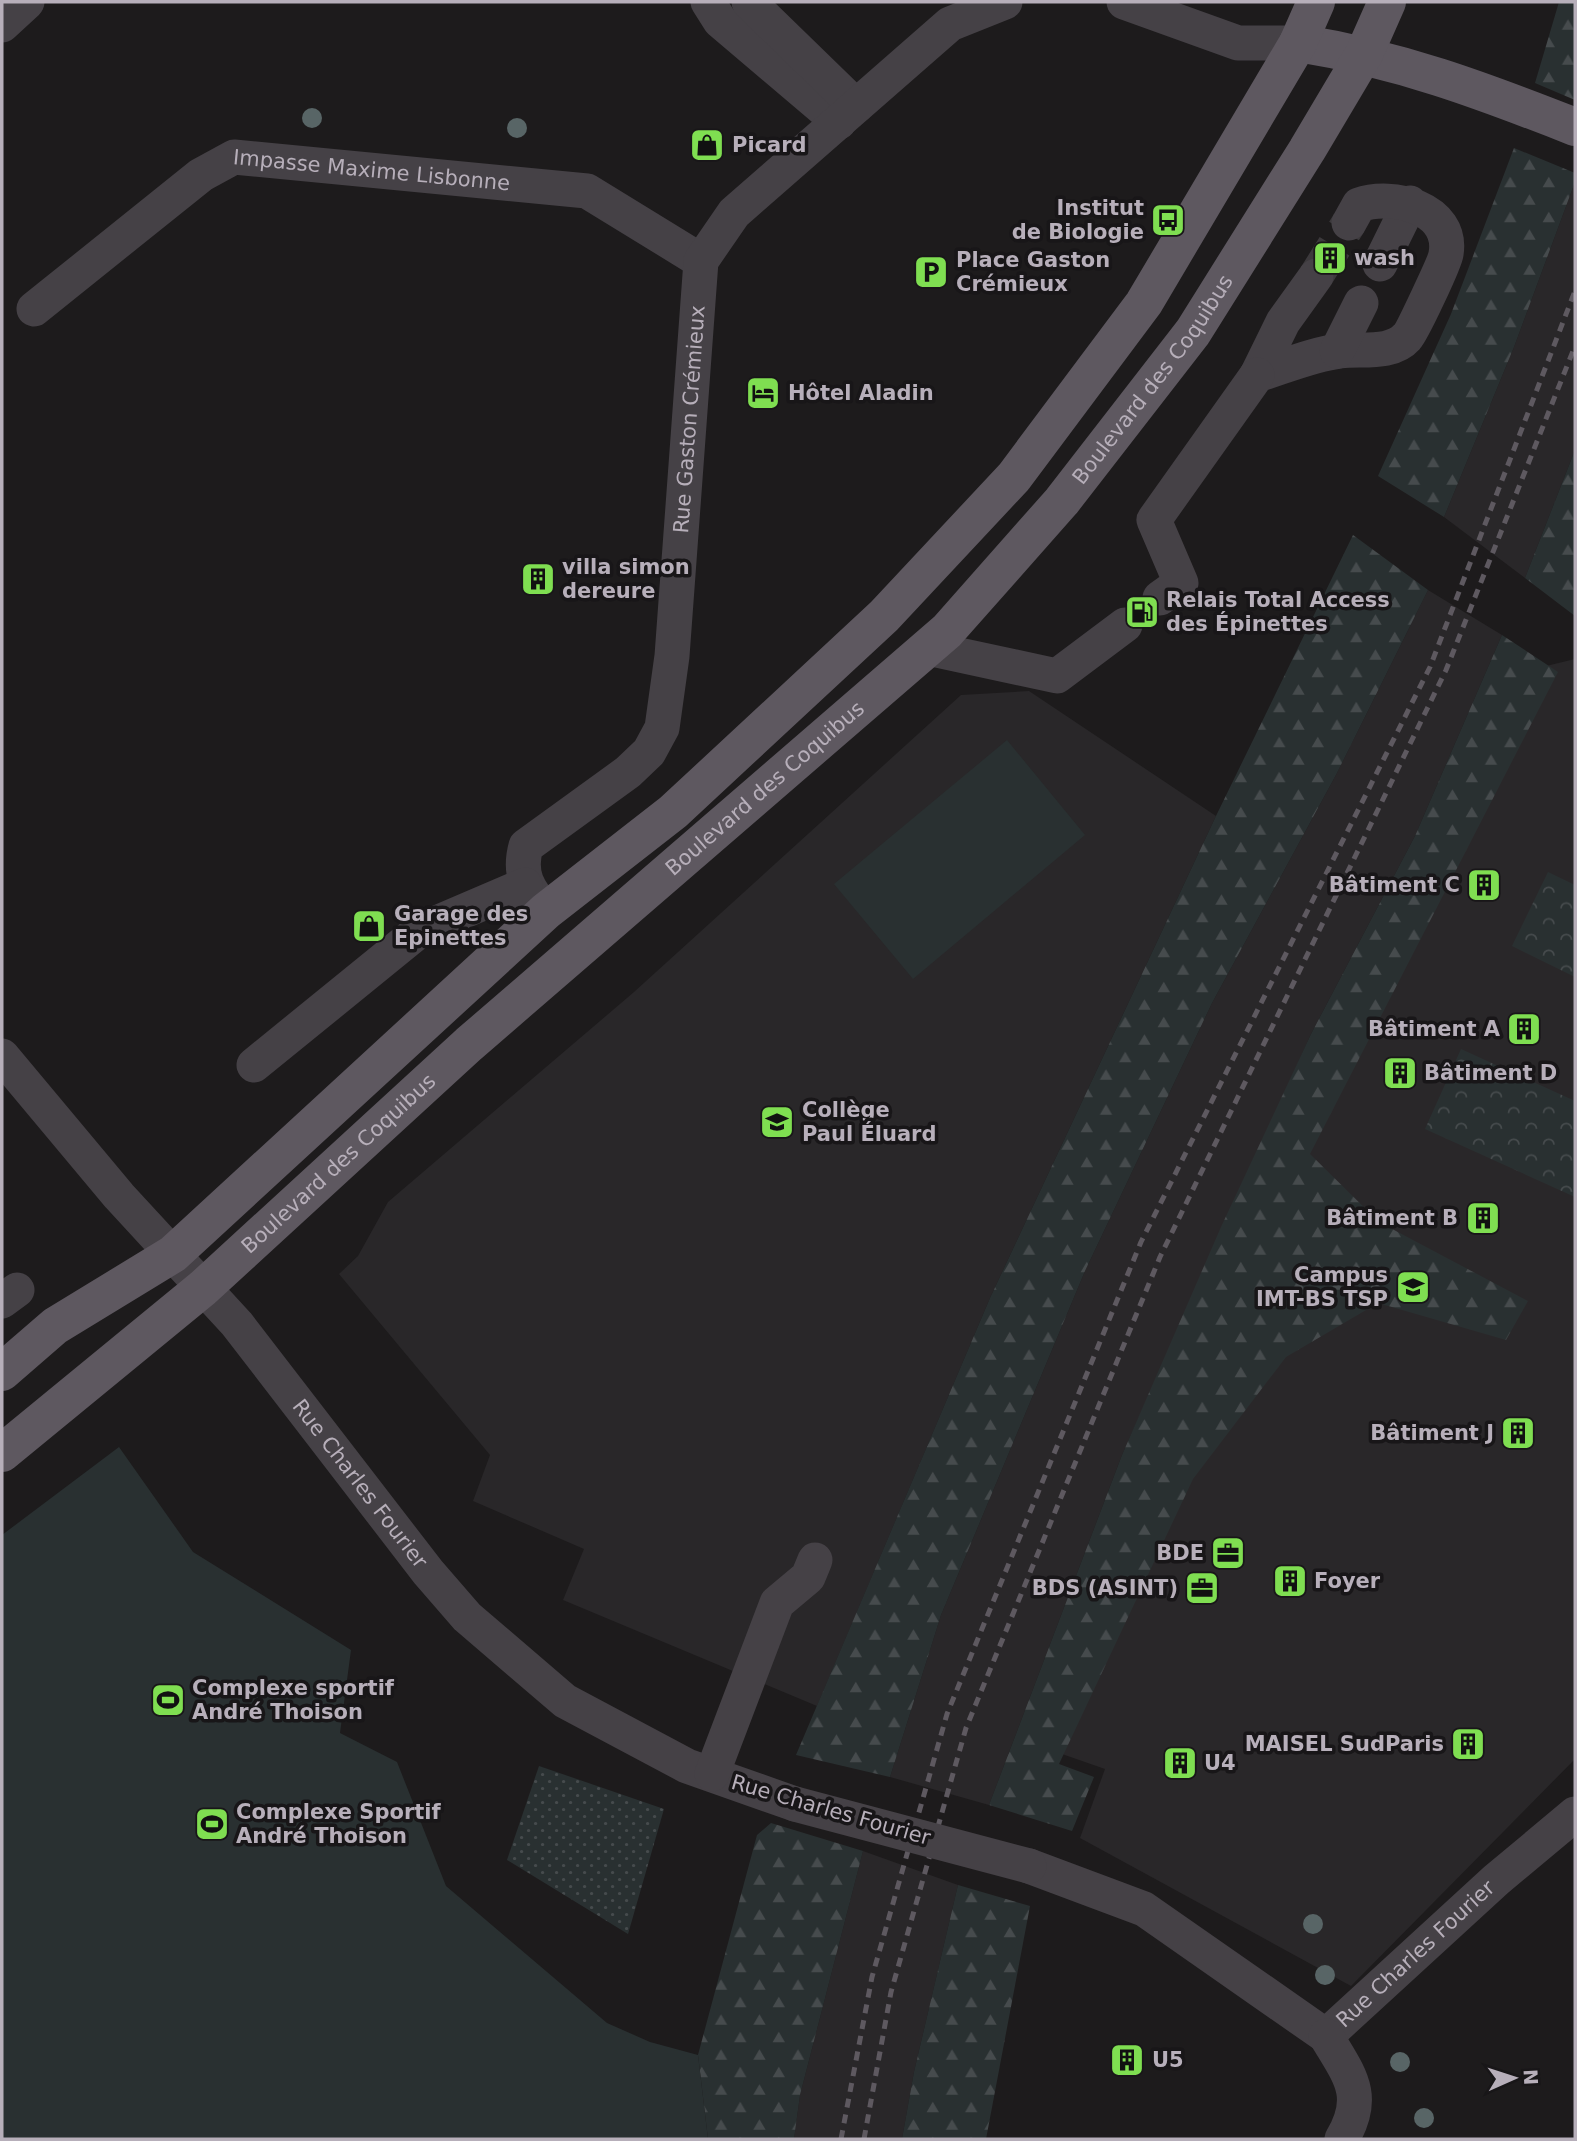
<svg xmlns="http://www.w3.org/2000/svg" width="1577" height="2141" font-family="'DejaVu Sans',sans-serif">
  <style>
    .built { fill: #292729 }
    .grass { fill: url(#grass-dots) }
    .forest { fill: url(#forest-firs) }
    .park { fill: url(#park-crowns) }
    .pitch { fill: #293031 }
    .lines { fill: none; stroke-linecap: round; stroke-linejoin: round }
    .minor-tunnel { stroke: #3c393c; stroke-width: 35; stroke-dasharray: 35 18; stroke-linecap: butt }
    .minor { stroke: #454146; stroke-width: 35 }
    .major { stroke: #5e5860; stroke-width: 38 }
    .rail { stroke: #5e5960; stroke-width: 5; stroke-dasharray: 9 7; stroke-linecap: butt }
    .minor-bridge { stroke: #454146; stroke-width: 35 }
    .tree { fill: #586566 }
    .labels { text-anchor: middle; stroke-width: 7; stroke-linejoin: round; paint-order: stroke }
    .poi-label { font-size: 21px; font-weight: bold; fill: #b7afba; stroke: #181618; text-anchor: start }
    .street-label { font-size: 21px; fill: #b7afba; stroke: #181618 }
  </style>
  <defs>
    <pattern id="grass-dots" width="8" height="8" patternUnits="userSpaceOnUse" patternTransform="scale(1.75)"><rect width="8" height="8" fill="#293031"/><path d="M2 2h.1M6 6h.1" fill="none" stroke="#464b4d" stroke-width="1.8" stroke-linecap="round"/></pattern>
    <pattern id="forest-firs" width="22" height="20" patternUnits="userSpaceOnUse" patternTransform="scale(1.75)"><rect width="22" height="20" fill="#293031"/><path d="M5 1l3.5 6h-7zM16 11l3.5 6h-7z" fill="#464b4d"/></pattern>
    <pattern id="park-crowns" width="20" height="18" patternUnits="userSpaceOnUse" patternTransform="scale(1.75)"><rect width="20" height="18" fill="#293031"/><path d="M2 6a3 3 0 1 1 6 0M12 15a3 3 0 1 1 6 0" fill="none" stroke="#464b4d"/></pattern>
  </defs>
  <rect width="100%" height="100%" fill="#1d1b1c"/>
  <!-- built -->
  <path class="built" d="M1575,182V450L1525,578L1444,517L1514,347Z
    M1428,590L1502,635L1415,836L1311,1034L1122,1455L989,1805L890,1777L941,1615L1085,1271L1212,1003L1337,773Z
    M1575,659V1759L1351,1986L1080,1838L1105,1769L1062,1754L1298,1157L1542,667Z
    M1029,691L1216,816L990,1298L817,1706L563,1600L584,1549L473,1501L490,1455L339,1274L358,1256L388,1202L634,992L961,695Z
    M863,1851L958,1885L914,2072L902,2139H794L800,2095Z"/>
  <!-- grass -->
  <path class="grass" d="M539,1766L664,1809L628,1934L507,1860Z"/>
  <!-- forest -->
  <path class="forest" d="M1559,2H1575V100L1535,83Z
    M1514,148L1575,173V182L1514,347L1444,517L1378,476L1451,314Z
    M1575,450V616L1525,578Z
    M1353,535L1428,590L1337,773L1212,1003L1085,1271L941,1615L890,1777L796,1755L990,1298L1216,816Z
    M1502,635L1558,672L1310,1154L1379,1222L1528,1301L1506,1340L1378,1303L1286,1357L1193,1479L1059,1764L1094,1777L1072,1831L989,1805L1122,1455L1221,1227L1311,1034L1415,836Z
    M771,1823L863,1851L800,2095L794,2139H708L698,2055L757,1835Z
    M958,1885L1030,1906L986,2139H902L914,2072Z"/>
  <!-- park -->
  <path class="park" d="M1548,872L1575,885V977L1512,946Z
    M1461,1049L1575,1101V1197L1425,1129Z"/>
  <!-- pitch -->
  <path class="pitch" d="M1007,740L1085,835L913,979L834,884Z
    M119,1447L193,1552L351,1650L340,1733L397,1762L446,1886L607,2023L650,2042L698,2055L708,2139H2V1535Z"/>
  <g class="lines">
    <!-- minor-tunnel -->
    <path class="minor-tunnel" d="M1316,276L1349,223"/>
    <!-- minor -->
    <g class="minor">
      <path d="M708,2L720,21L839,122"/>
      <path d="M749,2L856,106"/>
      <path d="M1124,2L1238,43H1298"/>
      <path d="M2,25L27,2"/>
      <path d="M1380,264L1410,203"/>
      <path d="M1316,276L1283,322L1257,375C1283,367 1313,354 1340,351C1361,348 1391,355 1407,337C1412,332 1445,262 1446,254C1454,208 1392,193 1359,205L1349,223"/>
      <path id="s1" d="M34,309L201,175L234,157L587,191L701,261"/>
      <path d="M1337,351L1361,303"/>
      <path d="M1160,598L1181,583L1154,520L1257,375"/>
      <path d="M927,648L1057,676L1125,625"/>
      <path id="s2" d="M546,911C528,889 518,875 526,846L628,772L649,752L662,728L672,656L701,261L734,213L950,24L1005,2"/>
      <path id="s3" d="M2,1056L119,1196L237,1324L428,1572L467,1617L565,1701L687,1766L795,1804"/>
      <path d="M254,1065L420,930L525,885"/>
      <path d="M2,1301L17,1290"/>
      <path d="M712,1774L777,1603L808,1577L815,1560"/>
      <path id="s4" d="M1029,1866L1144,1909L1326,2036L1496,1880L1575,1814"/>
      <path d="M1326,2036C1349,2075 1368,2095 1342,2139"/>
    </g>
    <!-- major -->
    <g class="major">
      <path d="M1298,43C1398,59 1481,90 1575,127"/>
      <path d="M2,1372L55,1326L173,1254L546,911L673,812L884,616L1014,477L1144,303L1298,43L1316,2"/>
      <path id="s5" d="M2,1453L203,1288L469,1044L947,631L1062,501L1193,332L1307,150L1364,54L1387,2"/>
    </g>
    <!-- rail -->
    <path class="rail" d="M841,2139L872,1977L947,1714L1141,1242L1430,667L1575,291
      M864,2139L891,1992L966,1728L1160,1257L1446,670L1575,346"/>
    <!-- minor-bridge -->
    <path class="minor-bridge" d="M795,1804L1029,1866"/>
  </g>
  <!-- trees -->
  <g class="tree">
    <circle cx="312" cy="118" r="10"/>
    <circle cx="517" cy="128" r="10"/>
    <circle cx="1313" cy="1924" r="10"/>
    <circle cx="1325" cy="1975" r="10"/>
    <circle cx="1400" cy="2062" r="10"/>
    <circle cx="1424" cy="2118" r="10"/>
  </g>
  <!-- icons -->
  <defs>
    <g id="shop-square" transform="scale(1.75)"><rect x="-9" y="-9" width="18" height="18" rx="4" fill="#7fde51" stroke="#181618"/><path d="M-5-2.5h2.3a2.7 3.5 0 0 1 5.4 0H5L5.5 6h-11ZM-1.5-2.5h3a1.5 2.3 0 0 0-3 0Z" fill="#111"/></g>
    <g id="bus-square" transform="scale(1.75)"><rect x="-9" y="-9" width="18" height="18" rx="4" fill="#7fde51" stroke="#181618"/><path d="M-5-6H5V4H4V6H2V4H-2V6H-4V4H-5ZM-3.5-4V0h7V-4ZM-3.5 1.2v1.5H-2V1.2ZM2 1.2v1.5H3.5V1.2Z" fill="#111"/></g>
    <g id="building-square" transform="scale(1.75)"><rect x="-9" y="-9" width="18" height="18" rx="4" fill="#7fde51" stroke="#181618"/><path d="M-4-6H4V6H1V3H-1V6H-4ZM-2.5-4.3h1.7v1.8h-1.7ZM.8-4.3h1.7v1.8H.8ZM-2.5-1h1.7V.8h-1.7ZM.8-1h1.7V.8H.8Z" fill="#111"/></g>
    <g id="parking-square" transform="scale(1.75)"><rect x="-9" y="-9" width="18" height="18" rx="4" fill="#7fde51" stroke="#181618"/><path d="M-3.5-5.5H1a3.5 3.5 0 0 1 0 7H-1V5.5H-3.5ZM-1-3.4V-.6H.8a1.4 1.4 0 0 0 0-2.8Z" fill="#111"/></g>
    <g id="hotel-square" transform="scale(1.75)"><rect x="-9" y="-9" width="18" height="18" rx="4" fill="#7fde51" stroke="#181618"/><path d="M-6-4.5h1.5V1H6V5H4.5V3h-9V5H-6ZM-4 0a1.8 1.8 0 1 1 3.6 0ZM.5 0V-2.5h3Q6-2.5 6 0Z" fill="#111"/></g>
    <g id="fuel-square" transform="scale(1.75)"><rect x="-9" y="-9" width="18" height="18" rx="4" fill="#7fde51" stroke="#181618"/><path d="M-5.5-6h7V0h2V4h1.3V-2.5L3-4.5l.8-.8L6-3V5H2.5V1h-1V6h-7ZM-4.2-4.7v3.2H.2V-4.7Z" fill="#111"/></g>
    <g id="school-square" transform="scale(1.75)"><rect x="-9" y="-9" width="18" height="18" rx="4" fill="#7fde51" stroke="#181618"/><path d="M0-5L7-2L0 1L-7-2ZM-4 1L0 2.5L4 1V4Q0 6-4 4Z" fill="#111"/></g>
    <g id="university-square" transform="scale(1.75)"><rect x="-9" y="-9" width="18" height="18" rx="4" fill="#7fde51" stroke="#181618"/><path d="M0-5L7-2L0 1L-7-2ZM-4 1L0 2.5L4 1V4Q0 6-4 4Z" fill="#111"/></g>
    <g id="office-square" transform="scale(1.75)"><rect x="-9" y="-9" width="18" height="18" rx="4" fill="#7fde51" stroke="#181618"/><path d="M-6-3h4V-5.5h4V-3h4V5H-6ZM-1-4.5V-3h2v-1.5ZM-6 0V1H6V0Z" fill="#111"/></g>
    <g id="stadium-square" transform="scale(1.75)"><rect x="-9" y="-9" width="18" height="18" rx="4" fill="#7fde51" stroke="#181618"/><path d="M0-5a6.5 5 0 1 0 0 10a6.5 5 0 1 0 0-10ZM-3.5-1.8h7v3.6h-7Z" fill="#111"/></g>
  </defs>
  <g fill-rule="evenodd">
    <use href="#shop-square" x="707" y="145"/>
    <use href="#bus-square" x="1168" y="220"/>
    <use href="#building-square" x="1330" y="258"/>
    <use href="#parking-square" x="931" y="272"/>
    <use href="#hotel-square" x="763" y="393"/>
    <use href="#building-square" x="538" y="579"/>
    <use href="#fuel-square" x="1142" y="612"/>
    <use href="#building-square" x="1484" y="885"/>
    <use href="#shop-square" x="369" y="926"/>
    <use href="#building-square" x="1524" y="1029"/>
    <use href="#building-square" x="1400" y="1073"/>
    <use href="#school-square" x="777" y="1122"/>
    <use href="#building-square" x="1483" y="1218"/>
    <use href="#university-square" x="1413" y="1287"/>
    <use href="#building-square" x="1518" y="1433"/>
    <use href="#office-square" x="1228" y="1553"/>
    <use href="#building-square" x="1290" y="1581"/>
    <use href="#office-square" x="1202" y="1588"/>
    <use href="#stadium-square" x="168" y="1700"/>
    <use href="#building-square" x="1468" y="1744"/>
    <use href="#building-square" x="1180" y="1763"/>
    <use href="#stadium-square" x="212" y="1824"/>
    <use href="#building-square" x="1127" y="2060"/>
  </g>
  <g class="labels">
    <!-- poi labels -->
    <g class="poi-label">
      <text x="732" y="152">Picard</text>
      <text x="1144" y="215" text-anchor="end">Institut<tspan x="1144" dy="24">de Biologie</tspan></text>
      <text x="1354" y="265">wash</text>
      <text x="956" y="267">Place Gaston<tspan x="956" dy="24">Crémieux</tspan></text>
      <text x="788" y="400">Hôtel Aladin</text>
      <text x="562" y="574">villa simon<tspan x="562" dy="24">dereure</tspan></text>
      <text x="1166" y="607">Relais Total Access<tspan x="1166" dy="24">des Épinettes</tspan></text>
      <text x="1460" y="892" text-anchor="end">Bâtiment C</text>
      <text x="394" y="921">Garage des<tspan x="394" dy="24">Epinettes</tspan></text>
      <text x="1500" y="1036" text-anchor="end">Bâtiment A</text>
      <text x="1424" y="1080">Bâtiment D</text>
      <text x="802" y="1117">Collège<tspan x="802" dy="24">Paul Éluard</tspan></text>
      <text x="1458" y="1225" text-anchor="end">Bâtiment B</text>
      <text x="1388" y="1282" text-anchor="end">Campus<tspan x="1388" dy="24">IMT-BS TSP</tspan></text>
      <text x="1494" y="1440" text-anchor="end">Bâtiment J</text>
      <text x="1204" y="1560" text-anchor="end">BDE</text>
      <text x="1314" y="1588">Foyer</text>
      <text x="1178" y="1595" text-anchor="end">BDS (ASINT)</text>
      <text x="192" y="1695">Complexe sportif<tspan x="192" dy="24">André Thoison</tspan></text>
      <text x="1444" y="1751" text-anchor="end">MAISEL SudParis</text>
      <text x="1204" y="1770">U4</text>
      <text x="236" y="1819">Complexe Sportif<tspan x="236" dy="24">André Thoison</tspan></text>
      <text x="1152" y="2067">U5</text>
    </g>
    <!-- street labels -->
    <g class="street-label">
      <text dy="7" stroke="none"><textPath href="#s1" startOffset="390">Impasse Maxime Lisbonne</textPath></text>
      <text dy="7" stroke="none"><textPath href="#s5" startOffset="1578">Boulevard des Coquibus</textPath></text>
      <text dy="7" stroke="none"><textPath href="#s2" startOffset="564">Rue Gaston Crémieux</textPath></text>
      <text dy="7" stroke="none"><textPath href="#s5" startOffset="1012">Boulevard des Coquibus</textPath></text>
      <text dy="7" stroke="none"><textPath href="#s5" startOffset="444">Boulevard des Coquibus</textPath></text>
      <text dy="7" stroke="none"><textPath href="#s3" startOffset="558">Rue Charles Fourier</textPath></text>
      <text transform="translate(831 1810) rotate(16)" y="7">Rue Charles Fourier</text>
      <text dy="7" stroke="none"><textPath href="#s4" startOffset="466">Rue Charles Fourier</textPath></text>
    </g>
  </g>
  <!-- border -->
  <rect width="1577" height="2141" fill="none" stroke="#b7afba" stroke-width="7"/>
  <!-- north arrow -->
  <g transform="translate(1514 2078) rotate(87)" stroke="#181618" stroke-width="5" paint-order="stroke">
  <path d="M0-5L12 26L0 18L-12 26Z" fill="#b7afba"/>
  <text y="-10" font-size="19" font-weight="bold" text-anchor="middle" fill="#b7afba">N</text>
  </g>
</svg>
